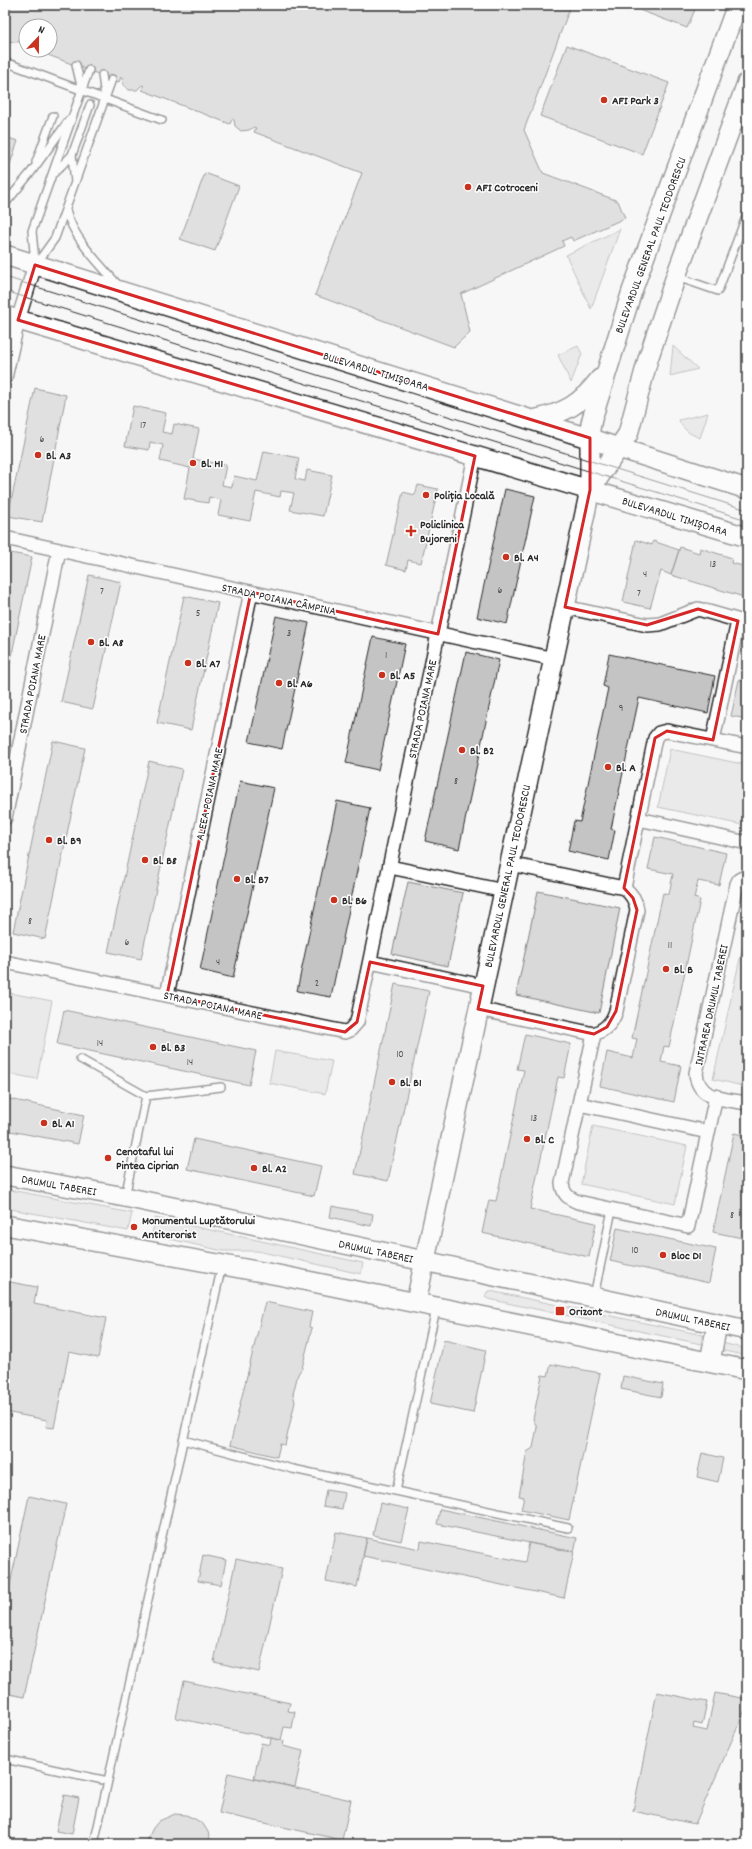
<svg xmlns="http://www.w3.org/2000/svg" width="752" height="1849" font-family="Dekko,sans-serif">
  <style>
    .green { fill: #d9d9d9; stroke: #828282 }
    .building { fill: #c4c4c4; stroke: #2b2b2b }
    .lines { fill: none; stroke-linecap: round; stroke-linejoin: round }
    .lane-casing { stroke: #2b2b2b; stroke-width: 10 }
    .street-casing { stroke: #2b2b2b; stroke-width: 16 }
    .secondary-casing { stroke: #2b2b2b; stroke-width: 22 }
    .lane { stroke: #fff; stroke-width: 7 }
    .street { stroke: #fff; stroke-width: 13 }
    .secondary { stroke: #fff; stroke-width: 19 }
    .tram { stroke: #2b2b2b; stroke-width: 1 }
    .marked { fill: none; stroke: #d62828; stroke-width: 3; stroke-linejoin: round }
    .poi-dot { fill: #c8321e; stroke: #fff; stroke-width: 1.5 }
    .labels { text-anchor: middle; stroke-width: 3; stroke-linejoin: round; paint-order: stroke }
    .number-label { font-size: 10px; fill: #515151 }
    .poi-label { font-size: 12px; font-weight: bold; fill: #2b2b2b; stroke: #fff; text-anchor: start }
    .street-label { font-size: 12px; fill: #2b2b2b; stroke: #fff }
  </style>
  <rect width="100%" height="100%" fill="#f7f7f7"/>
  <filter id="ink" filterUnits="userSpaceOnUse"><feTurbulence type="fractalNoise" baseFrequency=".025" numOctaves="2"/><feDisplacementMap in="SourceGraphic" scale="8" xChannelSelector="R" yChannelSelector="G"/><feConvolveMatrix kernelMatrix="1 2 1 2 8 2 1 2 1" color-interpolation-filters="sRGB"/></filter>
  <g filter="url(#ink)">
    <!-- green -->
    <path class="green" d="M620,229L591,309L566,255Z
      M578,346L582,354L571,383L558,355Z
      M673,346L698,369L670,376Z
      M708,413L700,438C690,434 683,430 679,420Z
      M670,749L747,765V826L658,807Z
      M408,882L463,893L448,966L392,954Z
      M538,891L620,908L599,1013L516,995Z
      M747,927V1087L713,1079Z
      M5,992L52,1001L37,1079L5,1073Z
      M275,1051L332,1061L325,1094L269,1083Z
      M593,1126L687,1146L675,1204L581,1184Z
      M5,1189L132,1213L128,1231L5,1208Z
      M155,1218L363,1263L361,1274L257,1251H223L152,1235Z
      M490,1291L703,1335L701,1344L488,1299L485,1297L487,1292Z
      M722,1343L747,1349V1356L720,1350Z"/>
    <!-- building -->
    <path class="building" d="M5,5H571L524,130L543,173L618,201L625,218L573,241L571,237L562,241L564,246L461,294L470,332L454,347L315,295L362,173L254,132L256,128L254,127L249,130L241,131L235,126L234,120L232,119L230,124L142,90L144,86L142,85L137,90H129L123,85L122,77H121L119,82L35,50H50V26H26V41L15,42L5,41Z
      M626,5H697L687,28Z
      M567,45L669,83L642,154L540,116Z
      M5,137L18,141L8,170L5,169Z
      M205,173L239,186L215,251L180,239Z
      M35,388L66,395L42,522L8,516Z
      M133,406L166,413L162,432L172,434L174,424L199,429L193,459L226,465L222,485L232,487L234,476L257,481L264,451L299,458L295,479L305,481L307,470L332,475L323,516L290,510L294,493L281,491L280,497L256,492L250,521L218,515L221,500L209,497L208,503L184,499L190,468L160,461L163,445L150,442L149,450L125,446Z
      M418,485L438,489L421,563L408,560L406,570L386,565L403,492L415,495Z
      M505,489L535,496L507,624L477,617Z
      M636,540L652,545L653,541L679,550L671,575L661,571L650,608L623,602Z
      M680,547L699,553L700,548L732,558L731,563L747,567V598L671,575Z
      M5,552L32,557L5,688Z
      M89,575L121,582L93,709L61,702Z
      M184,596L218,603L191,730L157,723Z
      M276,616L309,623L282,749L249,742Z
      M373,637L405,644L378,770L346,763Z
      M466,652L499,660L459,849L425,841Z
      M609,654L715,676L708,713L639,698L611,829L615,830L609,860L568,851L574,821L580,822L608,688L603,686Z
      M739,680L747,682V719L731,716Z
      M53,741L85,748L45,939L13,932Z
      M149,761L182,769L141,959L108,952Z
      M240,781L274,788L233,978L200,970Z
      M337,801L370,808L331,997L297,991Z
      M655,837L726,853L719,885L698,881L694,898L700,900L669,1047L664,1046L661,1062L681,1066L674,1102L600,1086L607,1052L633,1058L637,1039L632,1038L663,893L669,894L673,874L648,869Z
      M395,984L429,991L388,1181L355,1174Z
      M64,1010L256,1051L249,1085L57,1044Z
      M525,1034L571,1044L564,1078L558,1077L530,1209L596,1223L589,1257L482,1233L489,1200L496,1201L524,1070L517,1069Z
      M5,1098L84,1115L78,1144L5,1130Z
      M734,1133L747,1136V1239L713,1232Z
      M194,1139L321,1166L314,1196L187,1169Z
      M332,1206L373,1214L371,1226L330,1217Z
      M617,1228L716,1249L709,1283L610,1261Z
      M5,1281L37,1287L34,1304L106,1318L98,1358L69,1352L54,1428L46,1427L47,1420L5,1412Z
      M265,1302L312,1312L309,1327L312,1328L302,1368L298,1374L293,1394L295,1402L285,1445L280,1444L277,1457L230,1445Z
      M444,1340L486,1350L473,1413L430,1404Z
      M551,1364L600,1373L569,1520L521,1510L524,1497L519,1496L527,1452L533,1448L537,1427L533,1419L542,1375L548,1376Z
      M623,1376L663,1384L661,1397L621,1389Z
      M702,1453L723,1458L718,1482L697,1477Z
      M326,1490L345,1493L342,1509L323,1506Z
      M29,1496L66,1504L24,1697L5,1693V1608Z
      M380,1503L409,1509L401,1541L373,1535Z
      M440,1509L577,1538L574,1552L437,1524Z
      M336,1532L367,1538L357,1587L326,1581Z
      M367,1538L420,1549L421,1541L525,1562L529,1543L574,1552L564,1598L363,1556Z
      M203,1555L226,1560L221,1585L198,1581Z
      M236,1559L282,1569L259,1672L214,1662Z
      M184,1681L290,1703L288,1711L295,1712L292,1728L284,1727L281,1740L176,1718Z
      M657,1692L707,1702L702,1725L694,1723L693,1728L707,1731L715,1693L747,1699V1706L695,1824L633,1811Z
      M271,1738L284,1741L283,1746L303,1751L295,1787L254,1779L261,1743L270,1745Z
      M228,1773L351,1800L342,1840L219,1813Z
      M64,1795L79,1798L72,1834L56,1831Z
      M175,1814L186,1815L195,1819L203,1824L208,1832L211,1843L216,1844H148V1838L153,1828L159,1821Z"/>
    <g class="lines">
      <!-- lane casing -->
      <g class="lane-casing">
        <path id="lane" d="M5,62L162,120
          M76,65L82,90
          M102,75L105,97
          M72,155L75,182
          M36,162L53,116
          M54,173L72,155L90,105
          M5,204L32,171L69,120
          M66,210C74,240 99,263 119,286
          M35,262L32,231L89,70
          M37,263L55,238L112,79
          M677,277L718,291L747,214
          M80,1059L146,1096L221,1087
          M125,1197L146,1096
          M594,1296L612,1210
          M183,1440L293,1469L568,1528
          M396,1491L436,1309
          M5,1759L108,1781
          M94,1844L222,1265"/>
      </g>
      <!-- street casing -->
      <g class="street-casing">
        <path id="street" d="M5,378L18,320L35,265
          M5,538L554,659
          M565,607L647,625L660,624L698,609L747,623
          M713,740L738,621
          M5,818L59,550
          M639,819L747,843
          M390,867L504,891
          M747,876L739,880L737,884L696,1073C698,1100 725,1099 747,1103
          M624,888L655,738L659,733L667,731L747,747
          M5,962L345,1032L350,1030L357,1022L475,456
          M370,962L483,986
          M167,995L251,592
          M478,1009L594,1034C606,1029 612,1023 616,1011L637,910C636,901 632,894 624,888L510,864
          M594,1034L562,1183C563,1194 568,1198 578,1202L688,1226L716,1096
          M579,1104L708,1132"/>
      </g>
      <!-- secondary casing -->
      <g class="secondary-casing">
        <path id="secondary" d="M5,255L519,416L747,489
          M5,316L747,537
          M533,420C565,413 580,405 600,379
          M590,490L628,434L648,359L676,276L747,83
          M5,1175L125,1197L747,1330
          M5,1225L278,1275L747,1370
          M416,1302L590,490V429L592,419L632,291L737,5
          M710,1362L717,1324"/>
      </g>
      <!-- lane -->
      <use href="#lane" class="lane"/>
      <!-- street -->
      <use href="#street" class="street"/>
      <!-- secondary -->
      <use href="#secondary" class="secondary"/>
      <!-- tram -->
      <path class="tram" d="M5,277L747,510
        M5,291L747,520"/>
    </g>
  </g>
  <!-- marked area -->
  <path d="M0 0H752V1849H0ZM35,265L590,438V490L565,607L647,625L698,609L738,621L713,740L667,731L655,738L624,888L633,898L637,910L616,1011L607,1027L594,1034L478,1009L483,986L370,962L357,1022L345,1032L167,995L251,592L438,634L475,456L18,320Z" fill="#f7f7f7" fill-opacity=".55" fill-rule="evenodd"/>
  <path class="marked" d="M35,265L590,438V490L565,607L647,625L698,609L738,621L713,740L667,731L655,738L624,888L633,898L637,910L616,1011L607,1027L594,1034L478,1009L483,986L370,962L357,1022L345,1032L167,995L251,592L438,634L475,456L18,320Z"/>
  <!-- markers -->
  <g class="poi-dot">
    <circle cx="604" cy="100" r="4"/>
    <circle cx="468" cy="187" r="4"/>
    <circle cx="38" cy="455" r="4"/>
    <circle cx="193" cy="463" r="4"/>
    <circle cx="426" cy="495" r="4"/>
    <path d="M409 525h4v4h4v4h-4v4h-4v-4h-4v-4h4z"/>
    <circle cx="506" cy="557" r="4"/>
    <circle cx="91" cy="642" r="4"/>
    <circle cx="188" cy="663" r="4"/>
    <circle cx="382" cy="675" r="4"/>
    <circle cx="279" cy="683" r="4"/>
    <circle cx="462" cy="750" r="4"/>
    <circle cx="608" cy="767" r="4"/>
    <circle cx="49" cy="840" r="4"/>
    <circle cx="145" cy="860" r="4"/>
    <circle cx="237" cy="879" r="4"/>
    <circle cx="334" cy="900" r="4"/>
    <circle cx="666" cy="969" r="4"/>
    <circle cx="153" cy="1047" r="4"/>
    <circle cx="392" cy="1082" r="4"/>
    <circle cx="44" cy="1123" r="4"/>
    <circle cx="527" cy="1139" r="4"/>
    <circle cx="108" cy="1158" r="4"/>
    <circle cx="254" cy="1168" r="4"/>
    <circle cx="134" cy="1227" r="4"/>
    <circle cx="663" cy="1255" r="4"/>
    <rect x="555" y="1306" width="10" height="10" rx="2"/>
  </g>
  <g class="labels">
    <!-- number labels -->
    <g class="number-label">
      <text x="143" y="428">17</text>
      <text x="42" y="442">6</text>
      <text x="713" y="567">13</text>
      <text x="645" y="577">4</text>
      <text x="500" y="593">6</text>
      <text x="102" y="594">7</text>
      <text x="639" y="596">7</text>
      <text x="198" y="616">5</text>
      <text x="289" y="636">3</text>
      <text x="386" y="658">1</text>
      <text x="621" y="711">9</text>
      <text x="456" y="784">8</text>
      <text x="30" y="924">8</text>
      <text x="127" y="945">6</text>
      <text x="670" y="948">11</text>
      <text x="218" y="965">4</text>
      <text x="317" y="986">2</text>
      <text x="100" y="1046">14</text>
      <text x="400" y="1057">10</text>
      <text x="190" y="1065">14</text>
      <text x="534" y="1121">13</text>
      <text x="732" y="1218">8</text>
      <text x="635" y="1253">10</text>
    </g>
    <!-- poi labels -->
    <g class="poi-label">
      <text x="612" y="104">AFI Park 3</text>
      <text x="476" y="191">AFI Cotroceni</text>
      <text x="46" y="459">Bl. A3</text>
      <text x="201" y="467">Bl. H1</text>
      <text x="434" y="499">Poliția Locală</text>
      <text x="420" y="528">Policlinica<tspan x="420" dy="14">Bujoreni</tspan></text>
      <text x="514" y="561">Bl. A4</text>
      <text x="99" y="646">Bl. A8</text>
      <text x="196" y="667">Bl. A7</text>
      <text x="390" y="679">Bl. A5</text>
      <text x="287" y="687">Bl. A6</text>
      <text x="470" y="754">Bl. B2</text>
      <text x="616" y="771">Bl. A</text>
      <text x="57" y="844">Bl. B9</text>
      <text x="153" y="864">Bl. B8</text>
      <text x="245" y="883">Bl. B7</text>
      <text x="342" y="904">Bl. B6</text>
      <text x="674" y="973">Bl. B</text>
      <text x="161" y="1051">Bl. B3</text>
      <text x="400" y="1086">Bl. B1</text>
      <text x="52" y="1127">Bl. A1</text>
      <text x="535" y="1143">Bl. C</text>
      <text x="116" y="1155">Cenotaful lui<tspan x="116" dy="14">Pintea Ciprian</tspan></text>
      <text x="262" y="1172">Bl. A2</text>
      <text x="142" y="1224">Monumentul Luptătorului<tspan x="142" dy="14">Antiterorist</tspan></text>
      <text x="671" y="1259">Bloc D1</text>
      <text x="569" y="1315">Orizont</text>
    </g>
    <!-- street labels -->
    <g class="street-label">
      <text transform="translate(650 245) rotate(-70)" y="4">BULEVARDUL GENERAL PAUL TEODORESCU</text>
      <text transform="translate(376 371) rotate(17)" y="4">BULEVARDUL TIMIȘOARA</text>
      <text transform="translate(675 516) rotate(17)" y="4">BULEVARDUL TIMIȘOARA</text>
      <text transform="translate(279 599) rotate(12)" y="4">STRADA POIANA CÂMPINA</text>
      <text transform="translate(32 684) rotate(-79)" y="4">STRADA POIANA MARE</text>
      <text transform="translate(422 709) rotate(-78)" y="4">STRADA POIANA MARE</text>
      <text transform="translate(209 794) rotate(-78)" y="4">ALEEA POIANA MARE</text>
      <text transform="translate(507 876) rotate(-78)" y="4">BULEVARDUL GENERAL PAUL TEODORESCU</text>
      <text transform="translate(213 1005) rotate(12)" y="4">STRADA POIANA MARE</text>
      <text transform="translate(711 1005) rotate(-78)" y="4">INTRAREA DRUMUL TABEREI</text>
      <text transform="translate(59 1185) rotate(10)" y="4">DRUMUL TABEREI</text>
      <text transform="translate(376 1251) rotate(12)" y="4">DRUMUL TABEREI</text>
      <text transform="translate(693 1319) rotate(12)" y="4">DRUMUL TABEREI</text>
    </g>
  </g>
  <!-- margin -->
  <rect width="752" height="1849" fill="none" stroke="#fff" stroke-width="20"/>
  <rect x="10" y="10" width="732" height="1829" fill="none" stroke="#2b2b2b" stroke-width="1.5" filter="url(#ink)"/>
  <!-- north arrow -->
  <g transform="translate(38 38) rotate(22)"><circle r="19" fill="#ffffff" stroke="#aaaaaa"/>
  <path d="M0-3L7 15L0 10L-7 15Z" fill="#c8321e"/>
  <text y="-6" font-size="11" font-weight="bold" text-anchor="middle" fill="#2b2b2b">N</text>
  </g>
</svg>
